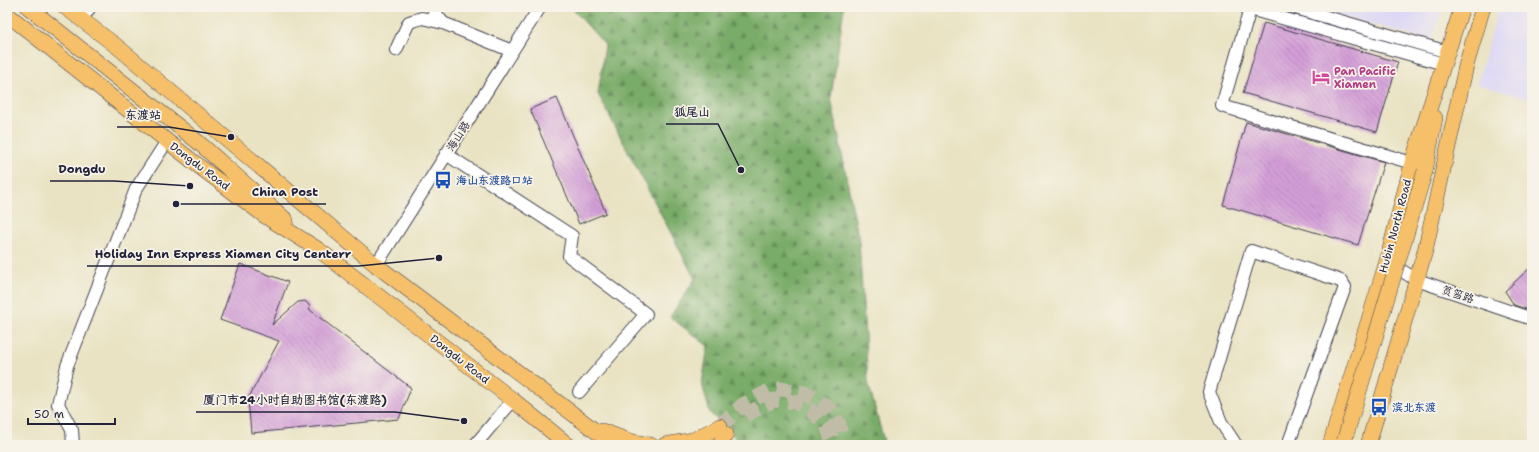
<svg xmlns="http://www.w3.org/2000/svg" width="1539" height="452" font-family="'Shantell Sans','LXGW WenKai TC',sans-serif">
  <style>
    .built { fill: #dcd5f6 }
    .forest { fill: url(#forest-firs); stroke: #4e6752 }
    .building { fill: url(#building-back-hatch) }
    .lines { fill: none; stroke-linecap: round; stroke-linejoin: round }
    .major-tunnel { stroke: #c1bca8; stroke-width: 15; stroke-dasharray: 15 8; stroke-linecap: butt }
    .minor-casing { stroke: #403f4f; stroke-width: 14 }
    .major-casing { stroke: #403f4f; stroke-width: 16 }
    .minor { stroke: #fff; stroke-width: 12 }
    .major { stroke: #f6c06b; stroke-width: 15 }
    .major-bridge-casing { stroke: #403f4f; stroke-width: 16; stroke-linecap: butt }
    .major-bridge { stroke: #f6c06b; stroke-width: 15 }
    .labels { text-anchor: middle; stroke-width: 3.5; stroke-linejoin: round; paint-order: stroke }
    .hotel-label { font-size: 11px; font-weight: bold; fill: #b23c85; stroke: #f7f3e8; text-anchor: start }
    .street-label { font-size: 11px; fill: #22223b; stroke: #f7f3e8 }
    .transit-label { font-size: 11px; font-weight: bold; fill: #164399; stroke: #f7f3e8; text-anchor: start }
    .leader { fill: none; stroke: #22223b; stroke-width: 1.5 }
    .callout-dot { fill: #22223b; stroke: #f7f3e8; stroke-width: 1.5 }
    .callout-label { font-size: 12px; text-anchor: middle; font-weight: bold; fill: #22223b; stroke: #f7f3e8; stroke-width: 3.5; stroke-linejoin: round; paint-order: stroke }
  </style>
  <defs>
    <pattern id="forest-firs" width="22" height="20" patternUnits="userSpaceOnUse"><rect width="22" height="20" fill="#79ac68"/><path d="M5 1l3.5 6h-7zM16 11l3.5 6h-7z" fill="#638c57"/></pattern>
    <pattern id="building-back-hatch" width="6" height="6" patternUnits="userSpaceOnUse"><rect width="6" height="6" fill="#d49fd8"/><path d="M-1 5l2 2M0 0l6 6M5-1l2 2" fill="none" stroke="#ac81b0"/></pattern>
  </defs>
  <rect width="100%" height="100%" fill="#f7f3e8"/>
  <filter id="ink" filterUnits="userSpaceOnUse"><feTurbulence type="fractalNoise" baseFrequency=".025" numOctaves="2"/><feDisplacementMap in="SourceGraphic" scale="8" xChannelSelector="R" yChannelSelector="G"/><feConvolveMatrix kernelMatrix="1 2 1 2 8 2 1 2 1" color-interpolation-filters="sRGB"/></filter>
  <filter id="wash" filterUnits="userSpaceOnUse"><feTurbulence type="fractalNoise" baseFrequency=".012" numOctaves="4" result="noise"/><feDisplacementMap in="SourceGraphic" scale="16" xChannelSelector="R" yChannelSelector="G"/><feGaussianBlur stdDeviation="0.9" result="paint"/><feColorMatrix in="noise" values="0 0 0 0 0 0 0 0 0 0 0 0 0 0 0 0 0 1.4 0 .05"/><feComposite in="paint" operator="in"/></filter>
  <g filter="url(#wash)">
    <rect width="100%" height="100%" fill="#e9e3c3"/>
    <!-- built -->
    <path class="built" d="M1309,7H1442L1432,41Z
      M1499,7H1532V100L1477,84Z"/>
    <!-- forest -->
    <path class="forest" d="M576,7H844L831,98L859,241L868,382L885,445H732L735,437L710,413L702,384L708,346L670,317L695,279L598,94L605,45L574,10Z"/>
    <g id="blocks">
      <!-- building -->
      <path class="building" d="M1264,23L1398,62L1377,132L1243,93Z
        M557,98L606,213L579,224L530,109Z
        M1246,122L1384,162L1358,245L1223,205Z
        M240,264L288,282L272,325L298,302L305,301L309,305L310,310L411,388L399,419L251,433L248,399L279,341L220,320Z
        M1532,266V311L1514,305L1505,291Z"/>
    </g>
  </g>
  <g filter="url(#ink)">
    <use href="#blocks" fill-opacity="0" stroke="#403f4f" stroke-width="1"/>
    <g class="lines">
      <!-- major-tunnel -->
      <path class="major-tunnel" d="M745,415L774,400L795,402L813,412L827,426L834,445
        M720,426L743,405L775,388L804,393L828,407L839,424L842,445"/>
      <!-- minor casing -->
      <g class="minor-casing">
        <path id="minor" d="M433,7L434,11L443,23L512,51
          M1292,7L1448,52
          M82,19L90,7
          M396,50L409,22L422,18L443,23
          M446,154L572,236L569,256L646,314L579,392
          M1412,163L1222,106L1250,9L1444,64
          M1389,263L1417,280L1532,319
          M376,265L540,7
          M73,445L72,430L58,404L67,366L136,189L167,141
          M475,445L513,400
          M1236,445L1221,422L1209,392L1251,251L1341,281L1345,287L1288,445"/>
      </g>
      <!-- major casing -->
      <g class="major-casing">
        <path id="major" d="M28,7L198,142L286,220
          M65,7L119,48L376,265L614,445
          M7,14L196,164L265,216L319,250L513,400L568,445
          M1425,171L1435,118
          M602,431L630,441L651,445
          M665,445L693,440L720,426
          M720,445L726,434
          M1330,445L1387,261L1412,163L1462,7
          M1368,445L1425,251L1466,66L1483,7"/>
      </g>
      <!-- minor -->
      <use href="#minor" class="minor"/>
      <!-- major -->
      <use href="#major" class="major"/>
      <!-- major-bridge casing -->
      <g class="major-bridge-casing">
        <path id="major-bridge" d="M1343,445L1425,171"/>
      </g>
      <!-- major-bridge -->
      <use href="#major-bridge" class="major-bridge"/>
    </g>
  </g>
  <!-- icons -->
  <defs>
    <g id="hotel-bare" transform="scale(1.38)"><path d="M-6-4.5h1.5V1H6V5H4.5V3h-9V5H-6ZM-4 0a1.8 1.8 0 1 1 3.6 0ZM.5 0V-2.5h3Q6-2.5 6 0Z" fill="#d1479c" stroke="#f7f3e8" stroke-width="2.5" paint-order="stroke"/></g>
    <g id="bus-bare" transform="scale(1.38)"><path d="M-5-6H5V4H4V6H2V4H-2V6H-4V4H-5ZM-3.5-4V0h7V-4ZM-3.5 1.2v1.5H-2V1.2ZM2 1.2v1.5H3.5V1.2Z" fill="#1a4fb4" stroke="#f7f3e8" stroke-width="2.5" paint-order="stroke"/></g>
  </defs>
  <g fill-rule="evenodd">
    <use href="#hotel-bare" x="1321" y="77"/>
    <use href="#bus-bare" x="443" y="180"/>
    <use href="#bus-bare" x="1379" y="407"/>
  </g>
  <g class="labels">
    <!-- hotel labels -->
    <g class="hotel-label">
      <text x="1334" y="75">Pan Pacific<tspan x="1334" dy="13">Xiamen</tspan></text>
    </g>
    <!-- street labels -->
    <g class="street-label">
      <text transform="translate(458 136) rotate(-57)" y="4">海山路</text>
      <text transform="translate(200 166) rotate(37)" y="4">Dongdu Road</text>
      <text transform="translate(1395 226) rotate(-75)" y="4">Hubin North Road</text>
      <text transform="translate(1458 294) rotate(19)" y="4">筼筜路</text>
      <text transform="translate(460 359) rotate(38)" y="4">Dongdu Road</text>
    </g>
    <!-- transit labels -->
    <g class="transit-label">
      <text x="456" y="184">海山东渡路口站</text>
      <text x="1392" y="411">滨北东渡</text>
    </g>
  </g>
  <!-- callouts -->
  <path class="leader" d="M741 170L718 124H666M231 137L169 127H117M190 186L114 181H50M176 204L243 204H326M439 258L359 266H87M464 421L395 412H196"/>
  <g class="callout-dot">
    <circle cx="741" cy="170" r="4"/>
    <circle cx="231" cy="137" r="4"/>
    <circle cx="190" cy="186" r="4"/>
    <circle cx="176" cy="204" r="4"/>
    <circle cx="439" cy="258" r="4"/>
    <circle cx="464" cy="421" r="4"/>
  </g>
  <g class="callout-label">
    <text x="692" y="116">狐尾山</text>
    <text x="143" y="119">东渡站</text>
    <text x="82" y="173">Dongdu</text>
    <text x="285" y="196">China Post</text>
    <text x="223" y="258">Holiday Inn Express Xiamen City Centerr</text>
    <text x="295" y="404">厦门市24小时自助图书馆(东渡路)</text>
  </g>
  <!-- margin -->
  <rect width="1539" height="452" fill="none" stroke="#f7f3e8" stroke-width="24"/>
  <!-- scale -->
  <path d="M28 418v6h87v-6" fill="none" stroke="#22223b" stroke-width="2"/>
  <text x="34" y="418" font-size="12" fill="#22223b" stroke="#f7f3e8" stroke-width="3" paint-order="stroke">50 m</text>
</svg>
